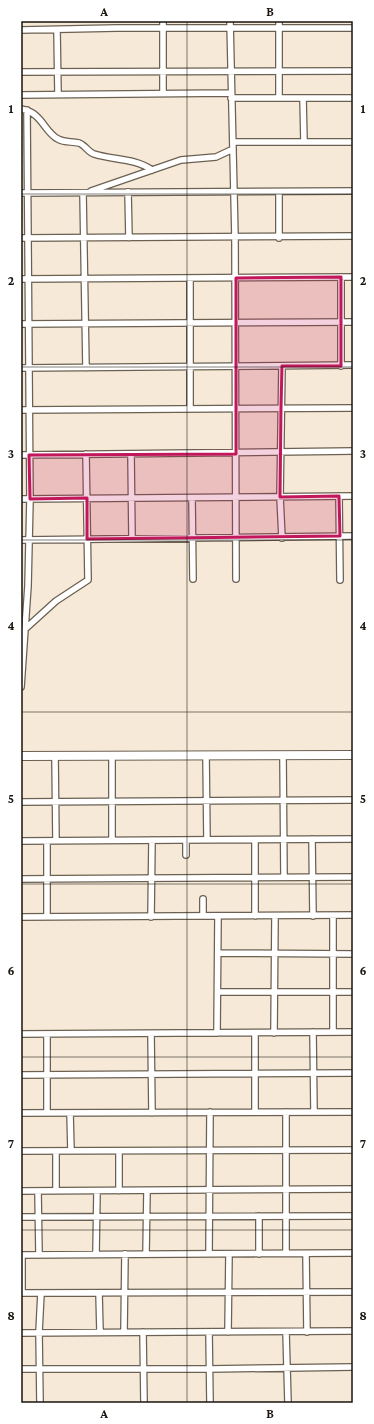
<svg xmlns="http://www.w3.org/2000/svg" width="374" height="1424" font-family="'Crimson Pro',serif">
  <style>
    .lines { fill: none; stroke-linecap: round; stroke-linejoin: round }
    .street-casing { stroke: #6b6051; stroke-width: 8 }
    .secondary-casing { stroke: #6b6051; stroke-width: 10 }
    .street { stroke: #fff; stroke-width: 5.5 }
    .secondary { stroke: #fff; stroke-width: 8 }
    .marked { fill: #c2185b; fill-opacity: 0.2; stroke: #c2185b; stroke-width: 3; stroke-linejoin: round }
    .grid { fill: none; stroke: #1a150f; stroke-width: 1; stroke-opacity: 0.55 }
    .neatline { fill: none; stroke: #1a150f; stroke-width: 1.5 }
    .grid-label { font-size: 13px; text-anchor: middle; font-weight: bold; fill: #1a150f }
  </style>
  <rect width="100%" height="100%" fill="#f6e9d8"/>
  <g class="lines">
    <!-- street casing -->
    <g class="street-casing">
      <path id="street" d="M230,21L235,238L236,579
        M21,30L117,28H353
        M57,30L58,94
        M21,72L353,71
        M163,93V21
        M21,95L231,93
        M231,98H353
        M279,98V21
        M303,98L304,142
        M21,109C42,112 44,132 58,139C65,143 72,141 79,143C85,145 88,152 94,154C113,160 135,158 152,170
        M233,142H353
        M91,191L181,160L216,157L233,149
        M128,192L129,238
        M279,192V238
        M21,193L353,191
        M83,193L86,368
        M21,238L353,236
        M21,279L353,277
        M21,324L353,322
        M282,366L280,497L282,538
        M341,366V277
        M21,368L353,365
        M190,408V279
        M21,410L353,408
        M131,454L132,538
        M21,455L353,451
        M339,496L340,580
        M192,498L193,579
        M21,499L353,496
        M21,540L353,536
        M24,630L56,601L88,580L86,454
        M21,687L28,586L30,499L27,110
        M55,755L56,841
        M112,755V840
        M206,755L207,840
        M283,755L284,877
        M21,802L353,800
        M312,839L313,916
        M186,840V855
        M255,840V916
        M21,841L353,839
        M47,841V917
        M21,879L353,877
        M203,916V899
        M21,917L353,915
        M151,917L152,840
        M218,953L353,954
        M218,992H353
        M313,1032L314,1112
        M333,1032V916
        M217,1033L218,916
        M274,1033L275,916
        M21,1034L353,1032
        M47,1034V1113
        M151,1034L152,1113
        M21,1075L353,1073
        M255,1112V1033
        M21,1113L353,1112
        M70,1113L71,1151
        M21,1151L353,1150
        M56,1151V1191
        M119,1151V1191
        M21,1191L353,1189
        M38,1191L39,1255
        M21,1217L353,1216
        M286,1253V1112
        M96,1254L97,1191
        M146,1254L147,1191
        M209,1254L210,1112
        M259,1254V1216
        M306,1254L307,1332
        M21,1255L353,1253
        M21,1293L353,1292
        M22,1293V1255
        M99,1293L100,1332
        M124,1332L125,1254
        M143,1332L144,1403
        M209,1332L210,1403
        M228,1332L229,1254
        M286,1332L288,1403
        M21,1333L353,1331
        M21,1369H209L353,1367
        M40,1403L39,1332L41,1293"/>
    </g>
    <!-- secondary casing -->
    <g class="secondary-casing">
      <path id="secondary" d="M21,756L353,755"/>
    </g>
    <!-- street -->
    <use href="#street" class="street"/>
    <!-- secondary -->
    <use href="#secondary" class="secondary"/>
  </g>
  <!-- marked area -->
  <path class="marked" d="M341,277V366H282L281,408L280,497L339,496L340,536L87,539V498L30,499L29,455L236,454V278Z"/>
  <!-- grid -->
  <path class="grid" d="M187,21V1403M21,194H353M21,367H353M21,540H353M21,712H353M21,884H353M21,1057H353M21,1230H353"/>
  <!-- border -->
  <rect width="374" height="1424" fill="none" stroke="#ffffff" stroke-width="44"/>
  <rect x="22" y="22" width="330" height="1380" class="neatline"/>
  <g class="grid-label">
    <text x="104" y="16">A</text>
    <text x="270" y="16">B</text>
    <text x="11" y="113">1</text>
    <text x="363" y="113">1</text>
    <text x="11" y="285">2</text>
    <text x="363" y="285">2</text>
    <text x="11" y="458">3</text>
    <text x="363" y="458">3</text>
    <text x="11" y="630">4</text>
    <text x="363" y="630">4</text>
    <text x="11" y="803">5</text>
    <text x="363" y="803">5</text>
    <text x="11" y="975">6</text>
    <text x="363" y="975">6</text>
    <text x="11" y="1148">7</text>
    <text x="363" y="1148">7</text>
    <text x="11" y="1320">8</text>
    <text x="363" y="1320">8</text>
    <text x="104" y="1418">A</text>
    <text x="270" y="1418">B</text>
  </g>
</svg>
